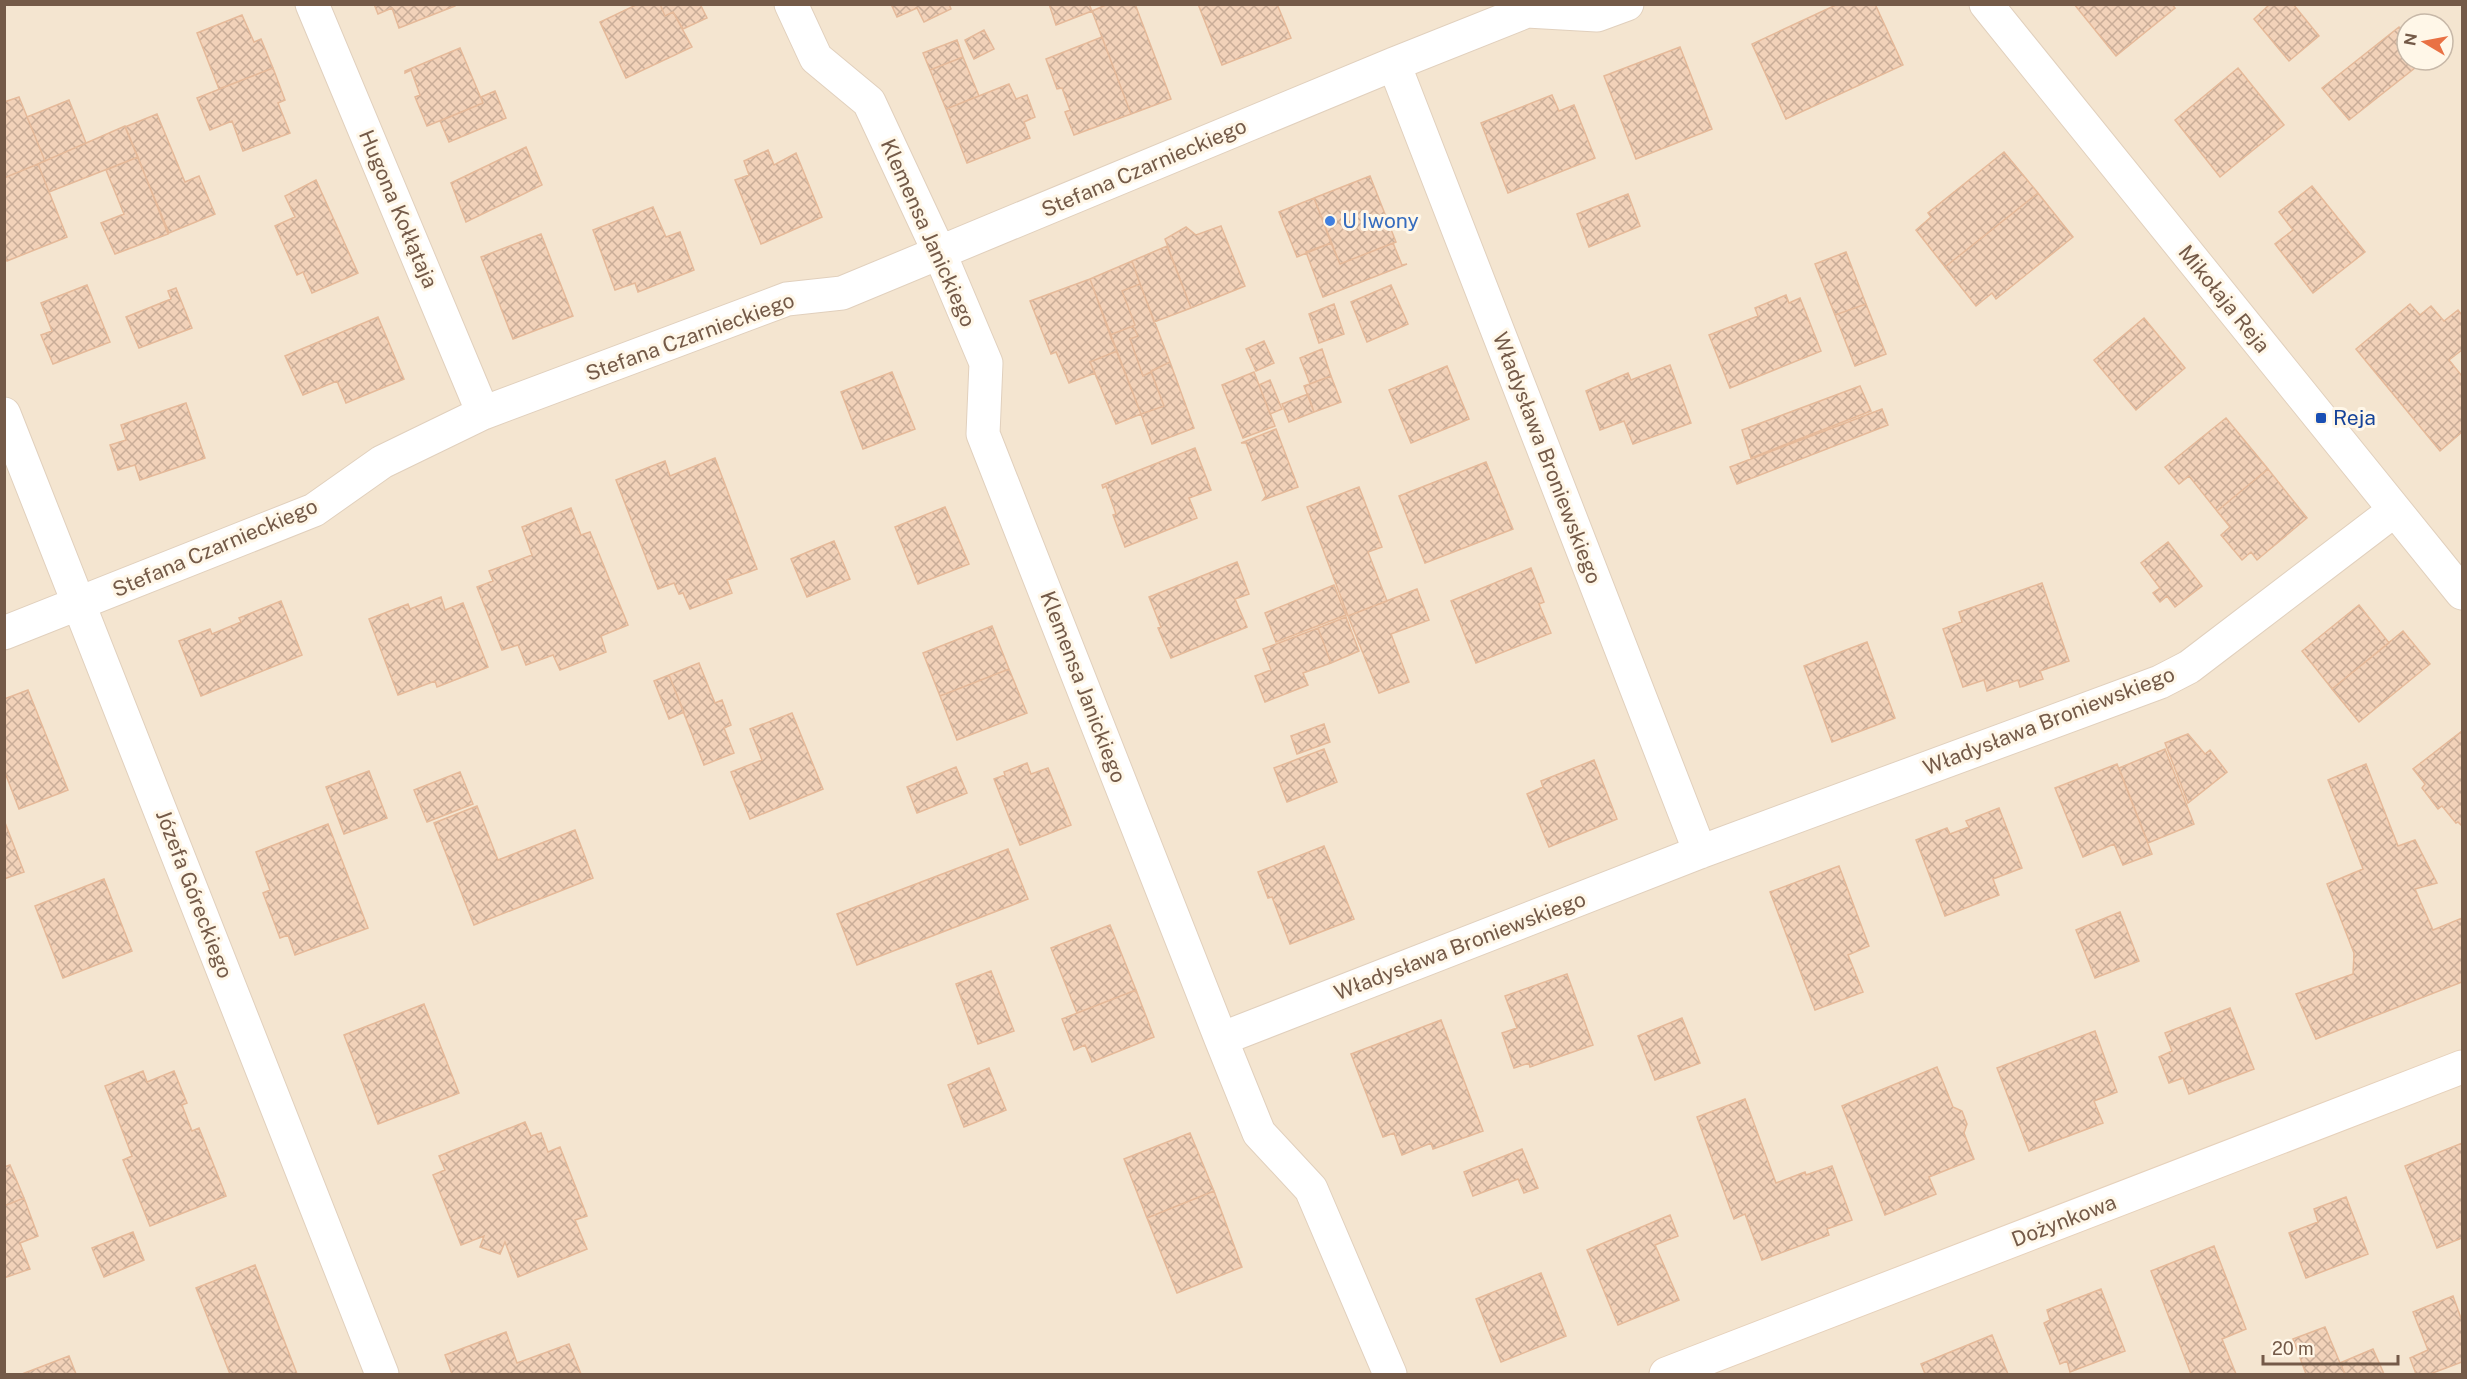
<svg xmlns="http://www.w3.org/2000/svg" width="2467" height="1379" font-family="'Public Sans',sans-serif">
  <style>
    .residential { fill: #f4e5d0; fill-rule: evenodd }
    .building { fill: url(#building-cross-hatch); stroke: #e5b999; stroke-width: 1.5 }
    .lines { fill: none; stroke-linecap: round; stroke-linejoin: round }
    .street-casing { stroke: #e1d0bd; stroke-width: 35 }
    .secondary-casing { stroke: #e6d1bb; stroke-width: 35 }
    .street { stroke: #fff; stroke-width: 33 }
    .secondary { stroke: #fff; stroke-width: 33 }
    .shop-dot { fill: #3f7fe0; stroke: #fff7e8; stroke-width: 2 }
    .transit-dot { fill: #1a4fb4; stroke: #fff7e8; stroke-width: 2 }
    .labels { text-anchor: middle; stroke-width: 6; stroke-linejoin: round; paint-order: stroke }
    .street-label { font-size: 21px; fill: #745a48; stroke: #fff7e8 }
    .shop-label { font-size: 21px; fill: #366cbe; stroke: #fff7e8; text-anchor: start }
    .transit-label { font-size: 21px; fill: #164399; stroke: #fff7e8; text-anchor: start }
  </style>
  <defs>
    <pattern id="building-cross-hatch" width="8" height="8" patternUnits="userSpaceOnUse" patternTransform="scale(1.5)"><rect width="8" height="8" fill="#f2d2b9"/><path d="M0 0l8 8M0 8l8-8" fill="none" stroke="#c9ad98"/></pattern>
  </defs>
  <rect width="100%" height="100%" fill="#fcf3e1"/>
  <!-- residential -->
  <path class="residential" d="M5,5H2462V1374H5ZM2407,24H2443V60H2407Z"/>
  <!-- building -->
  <path class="building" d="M374,4H455V6L399,28L392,8L378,14Z
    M638,4H660L665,16L673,12L692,47L626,78L600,22Z
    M660,4H700L707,18L683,29L673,12L665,16Z
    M891,4H949L951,9L924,22L917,8L897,17Z
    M1049,4H1089L1092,11L1056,25Z
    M1108,4H1135L1171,99L1131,114L1092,11Z
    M1198,4H1277L1291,38L1222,65Z
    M1838,4H1875L1903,65L1786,119L1752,44Z
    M2074,4H2172L2175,8L2116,56Z
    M2270,4H2293L2319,36L2289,61L2254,19Z
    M242,15L254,42L261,39L273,68L219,89L197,33Z
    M2399,27L2407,37V60H2425L2349,120L2322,88Z
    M984,30L994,49L974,59L965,40Z
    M1102,37L1131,114L1074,135L1065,112L1070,110L1062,88L1057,89L1046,59Z
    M957,40L963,57L930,70L923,53Z
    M1680,47L1712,129L1636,159L1604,76Z
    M460,48L483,103L427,126L415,97L420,95L411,70L405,73V71Z
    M963,57L979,96L946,109L930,70Z
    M273,68L285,100L278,103L290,133L243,151L232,121L210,130L197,98Z
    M2238,68L2284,125L2220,177L2175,120Z
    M1009,84L1016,99L1027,95L1035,117L1024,122L1030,138L967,163L946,109Z
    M495,91L506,118L449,142L440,121L483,103L481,97Z
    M1552,95L1559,111L1574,105L1595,158L1508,193L1481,123Z
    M19,97L45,161L4,178V102Z
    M69,100L86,143L45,161L27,117Z
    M157,114L185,182L199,176L215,214L169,233L125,127Z
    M125,126L138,157L49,192L38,164Z
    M526,147L542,185L466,222L451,183Z
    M768,150L774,165L796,153L822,217L761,244L735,180L749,175L744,161Z
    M2004,152L2038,193L1945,267L1916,230L1931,217L1928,213Z
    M138,157L168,234L115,254L101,223L124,214L106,170Z
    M38,164L67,237L7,261L4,255V178Z
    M1370,176L1396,242L1340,264L1314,198Z
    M316,180L358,273L312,293L303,272L297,275L275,226L295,217L285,196Z
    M2312,186L2365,252L2313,293L2275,244L2293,230L2279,212Z
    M2038,193L2073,237L1996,299L1992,293L1976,306L1945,267Z
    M1628,194L1640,226L1589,247L1577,214Z
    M1314,198L1331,243L1297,257L1279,212Z
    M653,207L666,237L680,232L694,270L638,292L635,283L615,290L593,230Z
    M1221,226L1245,286L1191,308L1165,239L1186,227L1196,235Z
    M541,234L573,316L513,339L481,257Z
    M1331,243L1340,264L1393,243L1402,265L1407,264L1323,297L1306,252Z
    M1167,246L1191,308L1154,322L1132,261Z
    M1846,252L1866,304L1835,315L1815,264Z
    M1132,261L1140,284L1122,291L1135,325L1110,335L1090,279Z
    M1090,279L1117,351L1090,362L1095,373L1069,383L1056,352L1051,354L1030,301Z
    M1140,284L1170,362L1143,376L1130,339L1138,336L1133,326L1135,325L1122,291Z
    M87,285L110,342L53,364L41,335L52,331L41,303Z
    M1391,285L1408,324L1367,342L1351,302Z
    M176,288L192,328L139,348L126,317L171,299L168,291Z
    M1786,295L1789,303L1800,298L1821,351L1730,388L1709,335L1758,316L1755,308Z
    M1334,304L1344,334L1319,343L1309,314Z
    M1866,304L1886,354L1855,366L1835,315Z
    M2410,304L2420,315L2431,306L2444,321L2458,310L2462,315V350L2449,360L2462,376V432L2440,451L2356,349Z
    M378,317L404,379L346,403L337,381L303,395L285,356Z
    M2144,318L2185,368L2136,410L2094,360Z
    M1133,326L1138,336L1130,339L1143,376L1151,372L1164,406L1141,414L1110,335Z
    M1264,341L1274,363L1256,371L1246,349Z
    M1322,349L1331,376L1310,384L1300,358Z
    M1117,351L1141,414L1116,424L1090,362Z
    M1170,362L1194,428L1152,444L1141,414L1164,406L1151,371Z
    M1670,365L1691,423L1633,444L1624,421L1600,430L1586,391L1628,373L1631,380Z
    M1447,366L1469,419L1411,443L1389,390Z
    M892,372L915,429L863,449L841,392Z
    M1254,372L1275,426L1243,438L1222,385Z
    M1331,376L1341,402L1314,412L1304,386Z
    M1270,380L1282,409L1270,414L1259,385Z
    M1860,386L1871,411L1751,458L1742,430Z
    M1308,394L1314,412L1289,422L1282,404Z
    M186,403L205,458L140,480L135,465L118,470L110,445L126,440L121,425Z
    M1882,409L1888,425L1737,484L1730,467Z
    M2226,418L2268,469L2217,511L2189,476L2179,484L2165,467Z
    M1276,429L1298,487L1263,500L1266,496L1246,443H1241Z
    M1195,448L1211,490L1189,498L1197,518L1125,547L1113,515L1116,514L1106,486L1103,488L1102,485Z
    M715,458L757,569L727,580L732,593L690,609L683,593L679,594L674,583L658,589L616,480L665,461L670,476Z
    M1486,462L1513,529L1425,563L1399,496Z
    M2268,469L2307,518L2257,560L2251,552L2242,560L2221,535L2230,527L2217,511Z
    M1359,487L1382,547L1368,552L1387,601L1348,616L1307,507Z
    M945,507L969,564L918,584L895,527Z
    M571,508L581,535L590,532L628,625L601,636L606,652L560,670L553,655L526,665L518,645L502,650L477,587L493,581L489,571L532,555L522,527Z
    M834,541L850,579L807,597L791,559Z
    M2168,542L2202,586L2175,607L2167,596L2160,602L2153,593L2160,588L2141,563Z
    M1237,562L1249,594L1235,599L1247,627L1171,658L1158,628L1161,627L1149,597Z
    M1531,568L1544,602L1539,604L1551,633L1476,663L1451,601Z
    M2042,583L2069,661L2040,671L2043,679L2020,687L2018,680L1987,691L1984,680L1963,687L1943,629L1962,622L1959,612Z
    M1334,585L1346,615L1276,642L1265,613Z
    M1417,589L1429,620L1391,634L1409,682L1379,693L1348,616Z
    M441,597L445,610L463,603L488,667L437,687L435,681L398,695L369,619L408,604L410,609Z
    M281,601L302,655L201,696L179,641L210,629L212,634L241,622L239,618Z
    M2359,605L2389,643L2332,689L2302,651Z
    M1346,617L1359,651L1331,663L1318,628Z
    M992,626L1009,669L940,696L923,653Z
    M1318,628L1331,663L1303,673L1308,685L1265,702L1255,676L1271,670L1263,649Z
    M2403,631L2430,664L2359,722L2332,689Z
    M1867,642L1895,718L1832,742L1804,666Z
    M699,663L715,703L722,700L731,725L724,728L734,753L704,765L669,675Z
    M1009,669L1027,713L957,740L940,696Z
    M669,675L684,712L669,719L654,681Z
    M28,690L68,790L19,809L4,770V699Z
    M792,713L823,789L750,819L731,772L762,760L750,729Z
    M1324,724L1330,742L1297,754L1291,736Z
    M2462,731V826L2458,822L2456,823L2442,806L2438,809L2422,788L2425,784L2413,769Z
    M2188,734L2205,754L2210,750L2227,772L2188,803L2165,743Z
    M1324,749L1337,782L1287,802L1274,768Z
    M2165,749L2194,824L2148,843L2119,768Z
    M1594,760L1617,819L1549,847L1527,794L1543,787L1541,781Z
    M1027,763L1031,774L1048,768L1071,825L1020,845L994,779L1005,775L1004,772Z
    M2117,764L2152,854L2123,865L2114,844L2083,857L2055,788Z
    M2366,764L2398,846L2415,840L2437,883L2415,889L2433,930L2462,918V982L2316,1039L2296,994L2353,974L2354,953L2327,884L2363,869L2328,780Z
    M956,767L967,793L917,813L907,787Z
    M369,771L387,818L344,834L326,787Z
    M460,772L473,804L427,822L414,790Z
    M477,806L498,860L575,830L593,878L474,925L434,823Z
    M1999,808L2022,868L1993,879L1999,895L1945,916L1916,840L1947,828L1950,834L1969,827L1966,821Z
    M4,820L24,872L4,879Z
    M328,824L368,928L295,955L288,935L280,938L263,893L270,890L256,852Z
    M1324,846L1354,919L1290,944L1272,897L1268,898L1258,872Z
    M1008,849L1028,899L857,965L837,914Z
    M1839,866L1869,946L1848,955L1863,992L1815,1010L1770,892Z
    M104,879L132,951L63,978L35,906Z
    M2120,912L2139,961L2095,978L2076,930Z
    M1110,925L1136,990L1077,1013L1051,948Z
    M991,971L1014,1031L978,1044L956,984Z
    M1567,974L1593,1045L1530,1067L1529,1063L1514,1068L1502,1033L1517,1028L1505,996Z
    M1136,990L1154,1037L1092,1062L1085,1045L1074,1050L1062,1019Z
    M424,1004L459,1093L378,1124L344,1035Z
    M2230,1008L2254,1069L2189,1094L2183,1078L2169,1083L2159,1057L2172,1051L2165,1033Z
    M1682,1018L1700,1063L1655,1080L1638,1036Z
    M1441,1020L1483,1131L1433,1149L1431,1143L1402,1155L1394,1133L1383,1137L1351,1054Z
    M2095,1031L2117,1092L2094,1101L2103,1123L2029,1151L1997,1068Z
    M1937,1067L1953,1107L1962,1111L1967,1124L1964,1133L1974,1159L1929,1177L1936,1194L1885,1215L1842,1106Z
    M989,1068L1006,1110L964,1127L948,1085Z
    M143,1071L147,1082L174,1071L187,1103L182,1105L192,1131L199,1128L226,1196L150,1226L123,1160L132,1156L105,1086Z
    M1745,1099L1776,1183L1805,1172L1806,1175L1832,1166L1852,1220L1827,1229L1829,1235L1762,1260L1745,1214L1734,1219L1697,1117Z
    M525,1122L531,1136L541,1133L548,1152L560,1147L587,1216L575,1220L587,1249L518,1277L505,1242L500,1254L480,1247L484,1236L461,1245L433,1175L445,1170L439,1156Z
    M1190,1133L1214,1191L1147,1218L1124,1159Z
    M2462,1143V1238L2437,1248L2405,1166Z
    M1522,1149L1538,1188L1524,1193L1518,1179L1473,1196L1464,1172Z
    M10,1165L24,1198L4,1206V1167Z
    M1214,1191L1242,1267L1177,1293L1147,1218Z
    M2346,1197L2368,1254L2306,1278L2289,1233L2318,1222L2314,1209Z
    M24,1198L38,1236L20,1243L30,1269L4,1278V1206Z
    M1670,1215L1678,1236L1655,1245L1679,1300L1618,1325L1587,1250Z
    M133,1232L144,1260L104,1277L92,1248Z
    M2214,1246L2246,1329L2222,1339L2236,1374H2191L2151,1271Z
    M255,1265L297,1374H230L196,1288Z
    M1541,1273L1566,1336L1501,1362L1476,1299Z
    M2101,1289L2125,1351L2070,1372L2067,1361L2060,1364L2044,1323L2050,1320L2047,1310Z
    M2453,1296L2462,1321V1362L2430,1374H2416L2410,1358L2428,1350L2413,1312Z
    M2325,1327L2340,1363L2345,1374H2306L2293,1339Z
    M506,1332L517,1363L569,1344L581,1374H452L445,1355Z
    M1992,1335L2008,1374H1925L1921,1364Z
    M2373,1349L2384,1374H2345L2340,1363Z
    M69,1356L76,1374H22Z"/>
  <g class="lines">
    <!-- street casing -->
    <g class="street-casing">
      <path id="street" d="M312,4L483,413
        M791,4L816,58L869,102L940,254L986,363L983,434L1221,1039L1259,1133L1311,1189L1390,1374
        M1986,4L2462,593
        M1394,64L1700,852
        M4,414L382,1374
        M4,633L314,510L382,462L483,413L787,299L842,293L1394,64L1527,11L1597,15L1627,4
        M1221,1039L1700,852L2160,682L2189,667L2395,510"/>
    </g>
    <!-- secondary casing -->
    <g class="secondary-casing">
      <path id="secondary" d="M1666,1374L2462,1067"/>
    </g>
    <!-- street -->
    <use href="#street" class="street"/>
    <!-- secondary -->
    <use href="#secondary" class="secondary"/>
  </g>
  <!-- markers -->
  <circle class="shop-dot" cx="1330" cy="221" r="6"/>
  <rect class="transit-dot" x="2315" y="412" width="12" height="12" rx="3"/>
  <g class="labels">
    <!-- street labels -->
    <g class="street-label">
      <text transform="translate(1144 168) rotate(-23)" y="7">Stefana Czarnieckiego</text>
      <text transform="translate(398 209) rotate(67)" y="7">Hugona Kołłątaja</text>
      <text transform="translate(928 233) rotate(66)" y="7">Klemensa Janickiego</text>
      <text transform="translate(2224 299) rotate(51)" y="7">Mikołaja Reja</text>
      <text transform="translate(690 337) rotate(-20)" y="7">Stefana Czarnieckiego</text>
      <text transform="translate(1547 458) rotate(69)" y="7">Władysława Broniewskiego</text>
      <text transform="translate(215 548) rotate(-23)" y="7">Stefana Czarnieckiego</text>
      <text transform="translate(1083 687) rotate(69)" y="7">Klemensa Janickiego</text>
      <text transform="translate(2049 721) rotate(-21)" y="7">Władysława Broniewskiego</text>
      <text transform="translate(194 894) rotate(69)" y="7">Józefa Góreckiego</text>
      <text transform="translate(1460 946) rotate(-21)" y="7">Władysława Broniewskiego</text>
      <text transform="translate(2064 1221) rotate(-21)" y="7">Dożynkowa</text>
    </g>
    <!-- shop labels -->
    <g class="shop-label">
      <text x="1342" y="228">U Iwony</text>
    </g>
    <!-- transit labels -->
    <g class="transit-label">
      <text x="2333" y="425">Reja</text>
    </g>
  </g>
  <!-- border -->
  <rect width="2467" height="1379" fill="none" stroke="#745a48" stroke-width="12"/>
  <!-- north arrow -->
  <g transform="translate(2425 42) rotate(280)"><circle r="28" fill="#fff7e8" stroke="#c7b8a8" stroke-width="1.5"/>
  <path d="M0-4.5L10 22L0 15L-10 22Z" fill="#e97144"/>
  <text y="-9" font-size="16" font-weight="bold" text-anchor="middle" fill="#745a48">N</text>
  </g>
  <!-- scale -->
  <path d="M2263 1355v9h135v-9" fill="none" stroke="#745a48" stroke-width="3"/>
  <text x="2272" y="1355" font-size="18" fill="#745a48" stroke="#fff7e8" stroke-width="4.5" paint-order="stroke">20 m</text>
</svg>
